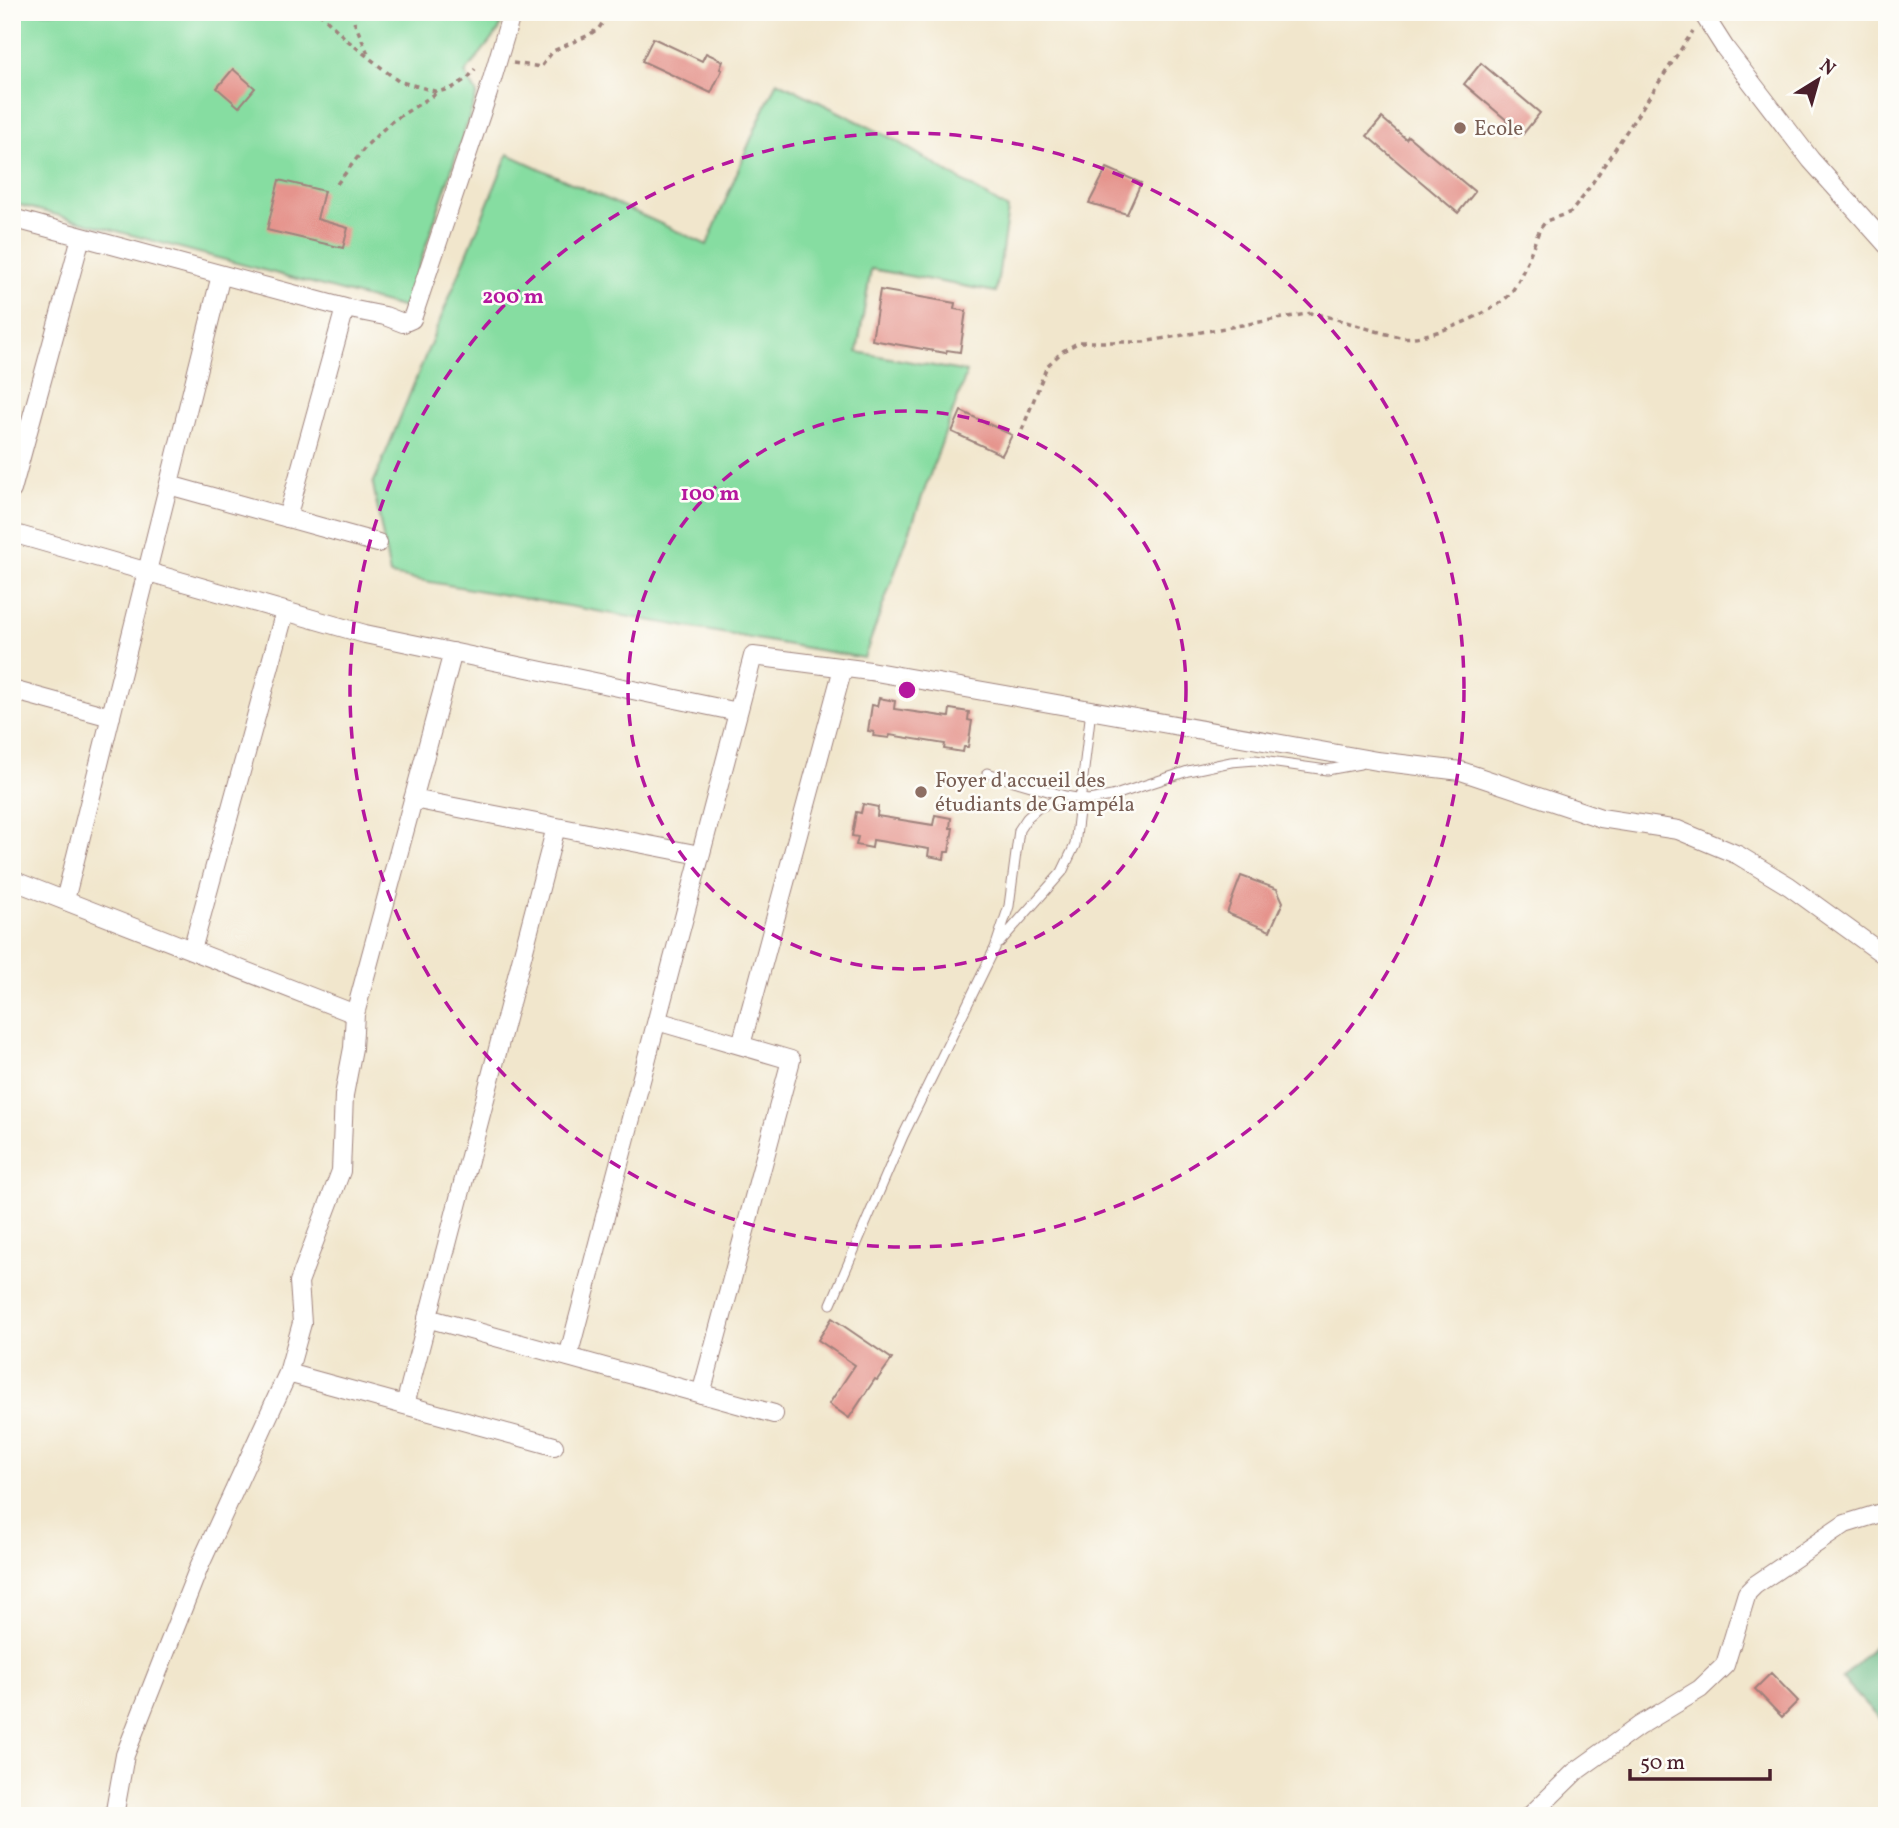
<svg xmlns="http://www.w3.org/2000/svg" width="1899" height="1828" font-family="Vollkorn,serif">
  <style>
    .green { fill: #86dda1; stroke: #687e66; stroke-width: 2 }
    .forest { fill: #6cbc87; stroke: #5b6e59; stroke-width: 2 }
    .building { fill: #e5948d }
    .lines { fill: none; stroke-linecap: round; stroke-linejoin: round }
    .service-casing { stroke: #9e827c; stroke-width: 11 }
    .minor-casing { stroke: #9e827c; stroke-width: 20 }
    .path { stroke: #9e827c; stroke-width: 3.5; stroke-dasharray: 5 5; stroke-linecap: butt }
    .service { stroke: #fff; stroke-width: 9 }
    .minor { stroke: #fff; stroke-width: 18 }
    .ring { fill: none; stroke: #b5179e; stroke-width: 3.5; stroke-dasharray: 12 9 }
    .education-dot { fill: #8d6e63; stroke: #fdfcf7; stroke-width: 2.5 }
    .labels { text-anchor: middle; stroke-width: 5; stroke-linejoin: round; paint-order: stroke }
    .education-label { font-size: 21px; fill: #785e54; stroke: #fdfcf7; text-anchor: start }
    .centre { fill: #b5179e; stroke: #fdfcf7; stroke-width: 3.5 }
    .ring-label { font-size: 21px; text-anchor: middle; font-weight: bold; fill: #b5179e; stroke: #fdfcf7; stroke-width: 5; stroke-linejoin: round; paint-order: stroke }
  </style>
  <rect width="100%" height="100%" fill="#fdfcf7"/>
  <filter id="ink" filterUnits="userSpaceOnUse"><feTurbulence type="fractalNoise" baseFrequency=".0143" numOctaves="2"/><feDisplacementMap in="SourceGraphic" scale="14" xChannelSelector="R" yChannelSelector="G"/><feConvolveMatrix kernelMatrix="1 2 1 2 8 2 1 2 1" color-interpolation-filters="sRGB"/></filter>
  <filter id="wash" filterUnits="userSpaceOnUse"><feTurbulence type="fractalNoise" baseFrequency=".00686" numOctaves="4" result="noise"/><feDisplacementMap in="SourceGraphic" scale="28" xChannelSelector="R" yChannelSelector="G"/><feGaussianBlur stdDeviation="1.57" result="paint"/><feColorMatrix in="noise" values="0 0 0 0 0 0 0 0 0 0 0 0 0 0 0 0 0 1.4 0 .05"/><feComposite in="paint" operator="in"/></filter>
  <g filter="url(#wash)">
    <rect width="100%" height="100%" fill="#f1e6cc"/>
    <!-- green -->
    <path class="green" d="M12,12H505L499,30L465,73L477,94L405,308L12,203Z
      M777,81L893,139L1008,209L996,292L871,269L857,352L967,372L864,658L390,575L373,484L508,154L707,245L756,127Z"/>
    <!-- forest -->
    <path class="forest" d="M1887,1632V1727L1842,1679Z"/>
    <g id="blocks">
      <!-- building -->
      <path class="building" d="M653,38L702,61L706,53L723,61L720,69L722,70L711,93L642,61Z
        M1481,63L1540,113L1523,134L1464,84Z
        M233,69L255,88L239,107L217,88Z
        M1382,118L1406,139L1408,136L1475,192L1458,213L1367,136Z
        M1107,168L1141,183L1127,214L1089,203Z
        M279,180L324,191L317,219L348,228L343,248L267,230Z
        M880,290L955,303L954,309L966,311L960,352L947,350L946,353L872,340Z
        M961,411L1012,435L1002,455L952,432Z
        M879,698L895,701L894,709L949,717L950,709L969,712L968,720L972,721L968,747H964L963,752L944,749L945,744L890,735L889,738L873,736L874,732L868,731L872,705L877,706Z
        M863,804L878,807L877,816L933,825L935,815L951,818L950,828H953L949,852H945L944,859L928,856L929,849L873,840L872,848L856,845L858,837L852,836L856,812L861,813Z
        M1241,876L1277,889L1283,902L1270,931L1227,913Z
        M832,1318L892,1359L877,1380L875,1379L849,1418L829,1404L855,1365L818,1340Z
        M1771,1673L1798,1701L1782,1717L1755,1689Z"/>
    </g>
  </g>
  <g filter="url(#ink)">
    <use href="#blocks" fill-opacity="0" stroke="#9e827c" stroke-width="2"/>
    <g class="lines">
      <!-- service casing -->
      <g class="service-casing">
        <path id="service" d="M987,773L1065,796L1088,800L1112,796L1188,771L1231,762L1255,760L1327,770L1360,764
          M999,943L1062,872L1075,845L1091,710
          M831,1304L903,1136L995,948L1009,906L1019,830L1027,818L1038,808L1065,796"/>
      </g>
      <!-- minor casing -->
      <g class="minor-casing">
        <path id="minor" d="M1702,12L1725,48L1811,160L1887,245
          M12,218L345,308L385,316L403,323L412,319L488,93L512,12
          M169,485L378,543
          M12,490L81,237
          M287,518L345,308
          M12,533L365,634L738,712
          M12,690L111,717
          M413,799L700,855
          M12,880L355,1014
          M65,900L221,275
          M192,950L285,611
          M657,1021L791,1060L701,1394
          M741,1045L843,668
          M427,1318L774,1414
          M568,1357L753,656L870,671L1377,761L1461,771L1601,818L1678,830L1738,855L1789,886L1887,957
          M288,1373L554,1446
          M405,1405L556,827
          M114,1816L125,1755L199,1567L288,1373L302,1323L299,1282L341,1171L344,1095L353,1048L355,1014L453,652
          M1530,1816L1575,1772L1639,1726L1700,1689L1725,1665L1747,1593L1755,1585L1845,1524L1887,1511"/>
      </g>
      <!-- path -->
      <path class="path" d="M319,12L347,40L398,81L438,92L452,88L468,78L475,69
        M350,12L369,56
        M513,63L541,67L553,51L589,35L599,28L610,12
        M337,184L367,145L391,122L438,92
        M1022,430L1047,366L1063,351L1079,342H1143L1312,313C1342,319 1370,331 1400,337C1424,342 1491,314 1508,296C1521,283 1532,247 1540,229L1546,221L1571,212L1583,197L1693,31"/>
      <!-- service -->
      <use href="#service" class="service"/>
      <!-- minor -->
      <use href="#minor" class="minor"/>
    </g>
  </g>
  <!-- distance rings -->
  <g class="ring">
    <circle cx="907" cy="690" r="279"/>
    <circle cx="907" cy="690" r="557"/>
  </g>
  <!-- markers -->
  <g class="education-dot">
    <circle cx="1460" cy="128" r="7"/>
    <circle cx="921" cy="792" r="7"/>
  </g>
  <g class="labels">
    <!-- education labels -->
    <g class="education-label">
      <text x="1474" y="135">Ecole</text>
      <text x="935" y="787">Foyer d'accueil des<tspan x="935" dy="24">étudiants de Gampéla</tspan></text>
    </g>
  </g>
  <circle cx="907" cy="690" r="10" class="centre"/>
  <g class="ring-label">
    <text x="513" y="303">200 m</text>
    <text x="710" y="500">100 m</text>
  </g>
  <!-- margin -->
  <rect width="1899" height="1828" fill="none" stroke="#fdfcf7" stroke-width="42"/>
  <!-- north arrow -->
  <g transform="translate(1818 80) rotate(37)" stroke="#fdfcf7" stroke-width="5" paint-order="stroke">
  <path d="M0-5L12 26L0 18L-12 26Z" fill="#4a1f2b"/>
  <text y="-10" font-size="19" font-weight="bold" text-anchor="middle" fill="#4a1f2b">N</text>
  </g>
  <!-- scale -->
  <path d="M1630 1769v10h140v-10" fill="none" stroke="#4a1f2b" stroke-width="3.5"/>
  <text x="1640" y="1769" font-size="21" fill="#4a1f2b" stroke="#fdfcf7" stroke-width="5" paint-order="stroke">50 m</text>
</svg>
